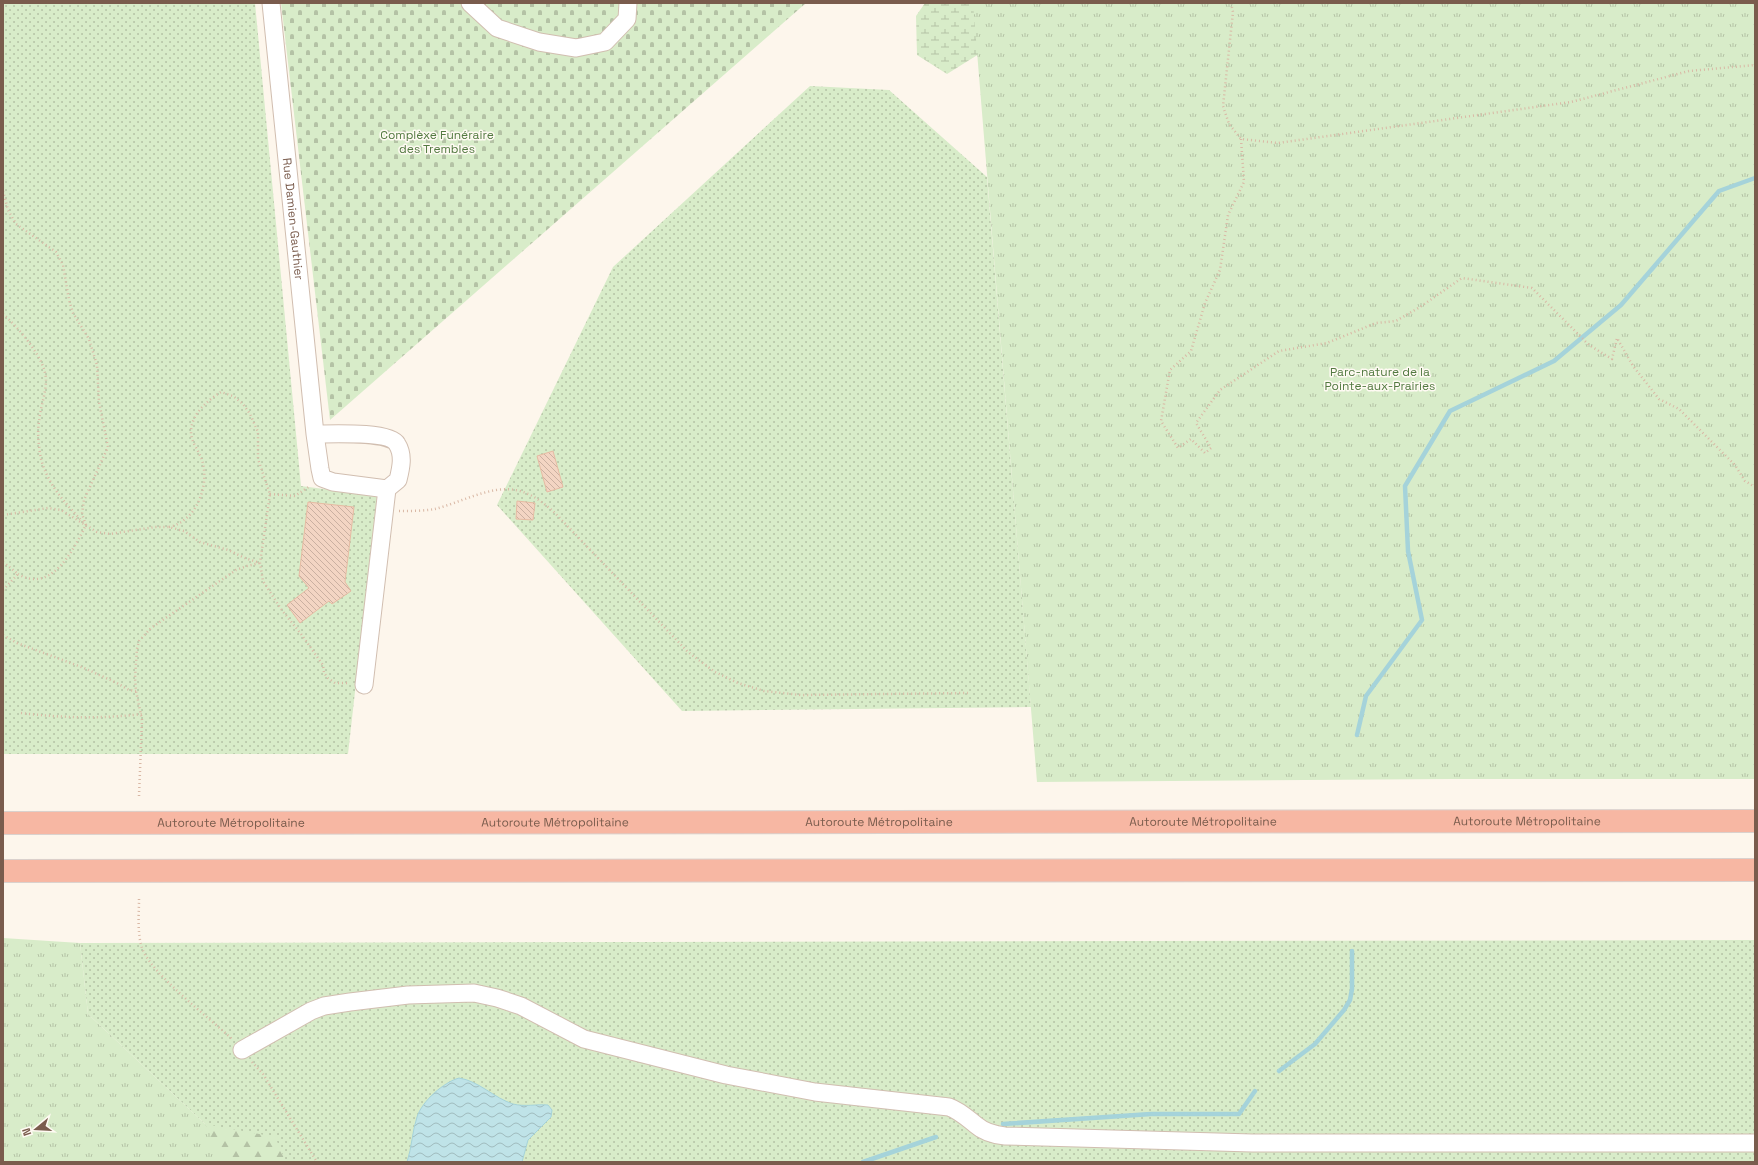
<svg xmlns="http://www.w3.org/2000/svg" width="1758" height="1165" font-family="'Space Grotesk',sans-serif">
  <style>
    .grass { fill: url(#grass-dots) }
    .forest { fill: url(#forest-firs) }
    .wetland { fill: url(#wetland-marsh) }
    .cemetery { fill: url(#cemetery-stones) }
    .park { fill: url(#park-tufts) }
    .water { fill: url(#water-waves); stroke: #a5d3da }
    .lines { fill: none; stroke-linecap: round; stroke-linejoin: round }
    .stream { stroke: #a5d3da; stroke-width: 4.5 }
    .building { fill: url(#building-back-hatch); stroke: #e6bba3 }
    .minor-casing { stroke: #d1beb0; stroke-width: 19 }
    .highway-casing { stroke: #dad1cd; stroke-width: 24 }
    .path { stroke: #d9b8a5; stroke-width: 2.5; stroke-dasharray: 1 3; stroke-linecap: butt }
    .minor { stroke: #fff; stroke-width: 17 }
    .highway { stroke: #f7b7a3; stroke-width: 22 }
    .labels { text-anchor: middle; stroke-width: 3; stroke-linejoin: round; paint-order: stroke }
    .park-label { font-size: 12px; fill: #537a41; stroke: #fffaf3 }
    .street-label { font-size: 12px; fill: #7a5c4d; stroke: #fffaf3 }
  </style>
  <defs>
    <pattern id="grass-dots" width="8" height="8" patternUnits="userSpaceOnUse"><rect width="8" height="8" fill="#d8ecc9"/><path d="M2 2h.1M6 6h.1" fill="none" stroke="#b4c2a5" stroke-width="1.8" stroke-linecap="round"/></pattern>
    <pattern id="forest-firs" width="22" height="20" patternUnits="userSpaceOnUse"><rect width="22" height="20" fill="#d8ecc9"/><path d="M5 1l3.5 6h-7zM16 11l3.5 6h-7z" fill="#b4c2a5"/></pattern>
    <pattern id="wetland-marsh" width="20" height="14" patternUnits="userSpaceOnUse"><rect width="20" height="14" fill="#d8ecc9"/><path d="M1 5h8M5 5V1M11 12h8M15 12V8" fill="none" stroke="#b4c2a5"/></pattern>
    <pattern id="cemetery-stones" width="16" height="16" patternUnits="userSpaceOnUse"><rect width="16" height="16" fill="#d8ecc9"/><path d="M2 7V4a2 2 0 0 1 4 0v3zM10 15v-3a2 2 0 0 1 4 0v3z" fill="#b4c2a5"/></pattern>
    <pattern id="park-tufts" width="24" height="20" patternUnits="userSpaceOnUse"><rect width="24" height="20" fill="#d8ecc9"/><path d="M3 7l-1-3M5 7V3M7 7l1-3M15 17l-1-3M17 17v-4M19 17l1-3" fill="none" stroke="#b4c2a5"/></pattern>
    <pattern id="water-waves" width="16" height="10" patternUnits="userSpaceOnUse"><rect width="16" height="10" fill="#bfe3e8"/><path d="M0 5q4-4 8 0t8 0" fill="none" stroke="#a0bbbe"/></pattern>
    <pattern id="building-back-hatch" width="6" height="6" patternUnits="userSpaceOnUse"><rect width="6" height="6" fill="#f3d5c3"/><path d="M-1 5l2 2M0 0l6 6M5-1l2 2" fill="none" stroke="#cab0a1"/></pattern>
  </defs>
  <rect width="100%" height="100%" fill="#fdf6ec"/>
  <!-- grass -->
  <path class="grass" d="M3,3H255L301,486L377,496L348,754H3Z
    M810,86L889,90L987,177L1031,707L682,711L497,505L613,267Z
    M1755,940V1162H224L205,1124L88,1014L80,943Z"/>
  <!-- forest -->
  <path class="forest" d="M205,1124L275,1137L286,1162H3L161,1142Z"/>
  <!-- wetland -->
  <path class="wetland" d="M925,3H1041L987,49L947,74L917,55L916,16Z"/>
  <!-- cemetery -->
  <path class="cemetery" d="M281,3H806L330,420Z"/>
  <!-- park -->
  <path class="park" d="M973,3H1755V779H1450L1037,782Z
    M3,938L80,943L88,1014L205,1124L224,1162H3Z"/>
  <!-- water -->
  <path class="water" d="M459,1078C479,1081 494,1098 513,1104C525,1107 536,1104 548,1105L552,1110L551,1117L528,1140L522,1162H407C412,1147 412,1132 417,1117C422,1101 444,1082 459,1078Z"/>
  <g class="lines">
    <!-- stream -->
    <path class="stream" d="M1357,735L1366,696L1422,620L1408,551L1405,486L1450,411L1554,361L1621,305L1719,191L1755,178
      M1279,1071L1315,1044L1344,1010L1350,1000L1352,989V951
      M1003,1124L1151,1114H1239L1255,1091
      M863,1162L936,1137"/>
  </g>
  <!-- building -->
  <path class="building" d="M553,451L563,487L547,492L537,456Z
    M517,501L535,503L533,520L516,519Z
    M308,502L354,507L345,582L351,591L332,604L329,601L300,623L287,605L309,588L299,576Z"/>
  <g class="lines">
    <!-- minor casing -->
    <g class="minor-casing">
      <g id="minor">
        <path id="s1" d="M271,3L315,434L320,469L322,478L333,482L387,489L398,480C401,468 404,455 397,444C390,431 330,434 315,434"/>
        <path d="M470,3L497,28L539,42L576,48L605,42L627,19L628,3"/>
        <path d="M364,685L387,489"/>
        <path d="M242,1050L311,1011L324,1006L350,1002L408,995L474,993L497,998L521,1006L584,1039L726,1075L815,1092L949,1107C960,1111 967,1118 976,1125C984,1132 995,1135 1005,1136L1252,1143H1755"/>
      </g>
    </g>
    <!-- highway casing -->
    <g class="highway-casing">
      <g id="highway">
        <path id="s2" d="M3,823L1755,821"/>
        <path d="M3,871L1755,870"/>
      </g>
    </g>
    <!-- path -->
    <path class="path" d="M1231,3L1233,12L1223,106L1229,124L1241,139L1278,143L1571,102L1689,71L1755,65
      M1241,139L1244,182L1228,215L1220,270L1205,303L1191,351L1170,370L1161,421L1178,448L1191,439L1205,453L1211,448L1196,423L1220,390L1279,351L1327,343L1376,323L1396,321L1420,307L1462,278L1532,288L1589,345L1612,359L1617,338L1633,366L1659,399L1679,409L1735,465L1745,481L1755,487
      M3,191L8,210L16,224L56,252L63,265L69,300L73,313L89,339L97,365L99,402L108,447L84,500L82,514L86,525C73,550 52,594 18,574
      M3,314C18,327 46,359 46,380C46,394 40,408 39,422C37,432 39,448 41,459C48,485 65,503 83,522
      M270,494L295,496L310,486
      M399,511C411,511 424,511 435,509C459,503 492,485 515,490C530,492 544,503 555,513L688,652L715,672L738,683L764,691L801,695L968,693
      M3,515L48,508L61,510L97,532L110,534L155,527H169L184,531L200,542L228,550L245,558L260,563
      M169,527C197,521 210,485 202,460C199,451 191,442 191,432C191,414 208,400 221,392L233,396L243,404L250,414L258,432V459L270,494L260,563L263,581L281,609L301,634L323,665L324,673L328,678L335,683H349
      M3,562L18,574L3,590
      M3,635L17,643L84,668L117,683L129,690L136,691
      M21,713C62,718 101,719 142,714
      M139,796L142,720L136,691L135,678L137,649L139,641L151,628L236,570L247,566L260,563
      M139,899C139,915 137,933 142,948C151,974 211,1019 233,1040
      M252,1062L263,1074L317,1162"/>
    <!-- minor -->
    <use href="#minor" class="minor"/>
    <!-- highway -->
    <use href="#highway" class="highway"/>
  </g>
  <g class="labels">
    <!-- park labels -->
    <g class="park-label">
      <text x="437" y="139">Complèxe Funéraire<tspan x="437" dy="14">des Trembles</tspan></text>
      <text x="1380" y="376">Parc-nature de la<tspan x="1380" dy="14">Pointe-aux-Prairies</tspan></text>
    </g>
    <!-- street labels -->
    <g class="street-label">
      <text dy="4" stroke="none"><textPath href="#s1" startOffset="217">Rue Damien-Gauthier</textPath></text>
      <text dy="4" stroke="none"><textPath href="#s2" startOffset="1524">Autoroute Métropolitaine</textPath></text>
      <text dy="4" stroke="none"><textPath href="#s2" startOffset="552">Autoroute Métropolitaine</textPath></text>
      <text dy="4" stroke="none"><textPath href="#s2" startOffset="876">Autoroute Métropolitaine</textPath></text>
      <text dy="4" stroke="none"><textPath href="#s2" startOffset="1200">Autoroute Métropolitaine</textPath></text>
      <text dy="4" stroke="none"><textPath href="#s2" startOffset="228">Autoroute Métropolitaine</textPath></text>
    </g>
  </g>
  <!-- border -->
  <rect width="1758" height="1165" fill="none" stroke="#7a5c4d" stroke-width="8"/>
  <!-- north arrow -->
  <g transform="translate(36 1129) rotate(252)" stroke="#fffaf3" stroke-width="3" paint-order="stroke">
  <path d="M0-3L7 15L0 10L-7 15Z" fill="#7a5c4d"/>
  <text y="-6" font-size="11" font-weight="bold" text-anchor="middle" fill="#7a5c4d">N</text>
  </g>
</svg>
